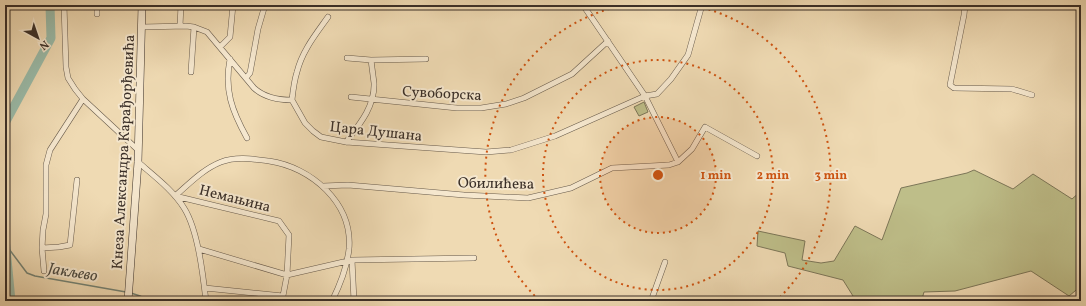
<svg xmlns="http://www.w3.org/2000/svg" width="1086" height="306" font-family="Vollkorn,serif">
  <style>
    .green { fill: #bebe89; stroke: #7c7658 }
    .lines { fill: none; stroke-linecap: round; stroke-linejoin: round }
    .stream { stroke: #748375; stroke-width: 1.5 }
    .river { stroke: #9abba9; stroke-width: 9 }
    .street-casing { stroke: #675a4b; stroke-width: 6 }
    .secondary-casing { stroke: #3a2f28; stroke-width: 8 }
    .street { stroke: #f5e7ce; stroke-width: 5 }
    .secondary { stroke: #f5e7ce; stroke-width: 7 }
    .ring { fill: none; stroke: #ce5310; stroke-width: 2; stroke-dasharray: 2 4 }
    .labels { text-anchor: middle; stroke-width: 4; stroke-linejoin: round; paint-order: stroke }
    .street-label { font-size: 15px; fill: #3a2f28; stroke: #f5e7ce }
    .water-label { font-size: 16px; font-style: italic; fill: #4d4b42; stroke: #f5e7ce }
    .centre { fill: #ce5310; stroke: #f5e7ce; stroke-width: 2 }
    .ring-label { font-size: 12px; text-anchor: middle; font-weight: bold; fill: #ce5310; stroke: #f5e7ce; stroke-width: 4; stroke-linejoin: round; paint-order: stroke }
  </style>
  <rect width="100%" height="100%" fill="#efdab3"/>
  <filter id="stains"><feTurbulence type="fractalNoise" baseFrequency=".005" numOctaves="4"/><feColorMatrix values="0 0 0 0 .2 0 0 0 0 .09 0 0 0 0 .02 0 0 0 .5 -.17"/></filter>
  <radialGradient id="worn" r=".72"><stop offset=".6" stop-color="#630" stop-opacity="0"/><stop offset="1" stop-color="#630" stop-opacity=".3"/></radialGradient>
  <!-- green -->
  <path class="green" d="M644,102L648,112L639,116L634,107Z
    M974,170L1013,189L1033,174L1072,199L1081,191V286L1069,296L1031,271L955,291L924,292L922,299L923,301H852L853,296L843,280L788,266L785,253L757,246L758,231L805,241L802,260L821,263L834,261L855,226L882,240L901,188L967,173Z"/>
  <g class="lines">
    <!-- stream -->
    <path class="stream" d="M6,245L27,273L35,276L126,292
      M131,293L140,296L150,301"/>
    <!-- river -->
    <path class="river" d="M5,123L51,38L50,5
      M5,238L11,301"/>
    <!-- street casing -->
    <g class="street-casing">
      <path id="street" d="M64,5L66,67L68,78L75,89L83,99L138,150
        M583,5L645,96L678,162
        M965,5L964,15L950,85L954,88L1012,89L1032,95
        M97,14V5
        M180,26L181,5
        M142,27L186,26L194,27L207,32L254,88C265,98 278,100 292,100L305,123L313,131L321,137L346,142L486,152L511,150L555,136L645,96L657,94L671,79L688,55L702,5
        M220,47L230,37L233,5
        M347,58L371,60L426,59
        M230,59C224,90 232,111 247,138
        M191,72L194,27
        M246,78L250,73L258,29L265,5
        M351,97L457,108H481L506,104L524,98L572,74L608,41
        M292,100C293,91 294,81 297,72C302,51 316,34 328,17
        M346,142C360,124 375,106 374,83C373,75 372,68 371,60
        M138,162C154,176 173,190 184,208C198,230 203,275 206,301
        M323,186L348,185L464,195L528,198L571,188L612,168L669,165L678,162L692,149L705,127L757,156
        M175,196C189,184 203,169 221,162C236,156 254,159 269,161C311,167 353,203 349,249C347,267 340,285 332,301
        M175,196L279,221L289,235L287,275L282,301
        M42,248L43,230L46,214V165L50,150L83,99
        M199,249L287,275L352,260L354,301
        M352,260L474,258
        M44,271L42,248L59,247L70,245L77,180
        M205,288L283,296
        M392,301L460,299
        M651,301L665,262"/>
    </g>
    <!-- secondary casing -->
    <g class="secondary-casing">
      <path id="secondary" d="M128,301L138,162L142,5"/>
    </g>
    <!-- street -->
    <use href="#street" class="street"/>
    <!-- secondary -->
    <use href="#secondary" class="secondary"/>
  </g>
  <!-- distance rings -->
  <circle cx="658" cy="175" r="58" fill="#ce5310" fill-opacity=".12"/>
  <g class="ring">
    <circle cx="658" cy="175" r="58"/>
    <circle cx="658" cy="175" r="115"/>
    <path d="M539 300A173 173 0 0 1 625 5M691 5A173 173 0 0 1 777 300"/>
  </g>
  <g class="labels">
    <!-- street labels -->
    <g class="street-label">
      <text transform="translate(442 93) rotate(3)" y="5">Сувоборска</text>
      <text transform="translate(376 131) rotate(6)" y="5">Цара Душана</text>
      <text transform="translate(123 152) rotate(-87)" y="5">Кнеза Александра Карађорђевића</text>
      <text transform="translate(496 183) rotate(1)" y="5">Обилићева</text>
      <text transform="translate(235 198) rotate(14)" y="5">Немањина</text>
    </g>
    <!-- water labels -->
    <g class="water-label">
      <text transform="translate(73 271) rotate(9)" y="6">Јакљево</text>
    </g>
  </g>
  <circle cx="658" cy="175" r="6" class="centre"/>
  <g class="ring-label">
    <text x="716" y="179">1 min</text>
    <text x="773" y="179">2 min</text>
    <text x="831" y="179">3 min</text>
  </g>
  <!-- margin -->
  <rect width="1086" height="306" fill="none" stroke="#efdab3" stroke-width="20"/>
  <rect x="6" y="6" width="1074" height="294" fill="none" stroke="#3a2f28" stroke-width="2"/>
  <rect x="10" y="10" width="1066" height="286" fill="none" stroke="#3a2f28"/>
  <!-- north arrow -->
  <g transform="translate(38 38) rotate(140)" stroke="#f5e7ce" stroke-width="3" paint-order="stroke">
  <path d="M0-3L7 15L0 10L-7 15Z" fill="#3a2f28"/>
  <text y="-6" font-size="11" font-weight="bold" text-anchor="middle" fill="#3a2f28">N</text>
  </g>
  <rect width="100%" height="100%" filter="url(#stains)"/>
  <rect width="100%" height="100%" fill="url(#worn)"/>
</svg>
